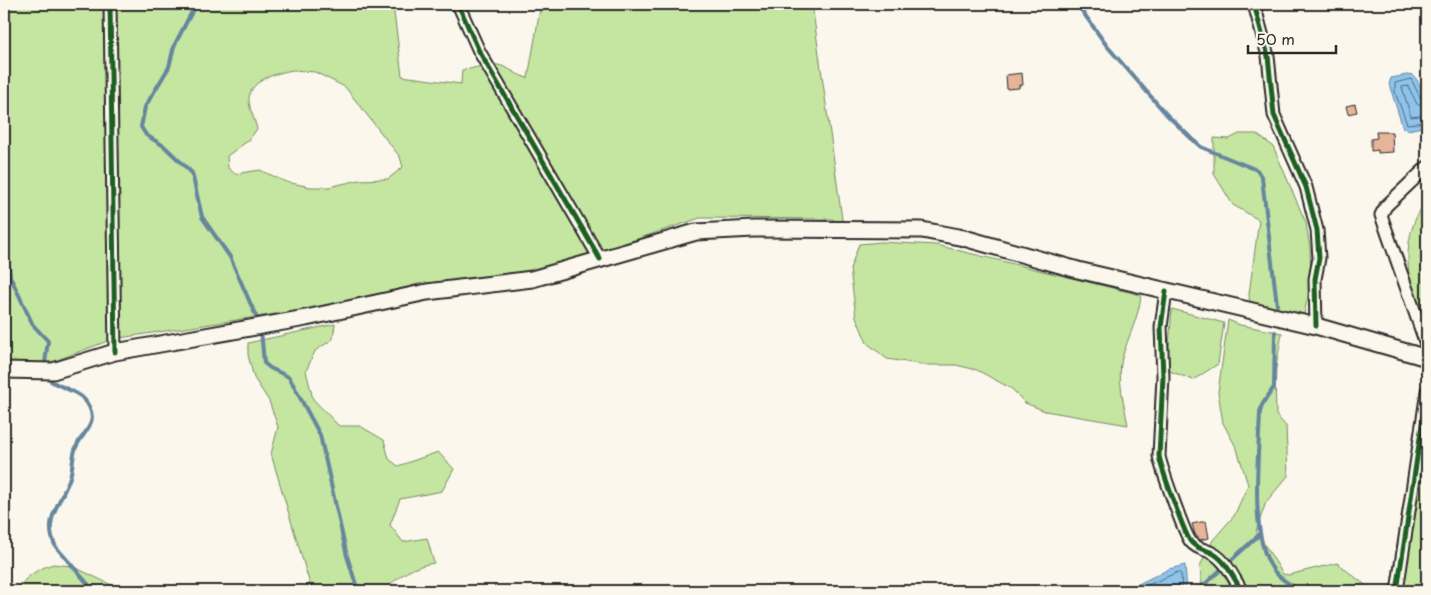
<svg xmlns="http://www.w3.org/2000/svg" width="1431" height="595" viewBox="0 0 1431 595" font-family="'Playpen Sans',sans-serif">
	<rect width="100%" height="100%" fill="#fbf7ec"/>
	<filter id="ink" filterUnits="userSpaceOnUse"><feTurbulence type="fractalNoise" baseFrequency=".02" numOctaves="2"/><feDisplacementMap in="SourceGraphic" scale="10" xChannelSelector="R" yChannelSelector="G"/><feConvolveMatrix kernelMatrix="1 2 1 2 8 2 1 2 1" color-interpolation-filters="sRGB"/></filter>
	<g filter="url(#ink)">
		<g fill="#c4e6a0" stroke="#788866" fill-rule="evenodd">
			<path d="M4,4H393L402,76L461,84L462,70C474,69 487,63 498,65C509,67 517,76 528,78L541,4H812L843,226L832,219L700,218L586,256L529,272L418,284L353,302L113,339L49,363L29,366L4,362ZM293,70L315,72L345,87L400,157L403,167L388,179L359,180L329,187H311L286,182L260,170L235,174L228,168L227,156L249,140L257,129C255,120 250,110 249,102C247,80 277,73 293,70Z"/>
			<polygon points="1239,134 1256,134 1273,146 1306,223 1310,248 1311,282 1303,319 1250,309 1249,294 1259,220 1233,205 1214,174 1214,138 1229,139"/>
			<path d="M1427,200V346C1412,299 1393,243 1427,200Z"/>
			<path d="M882,242L936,245L1141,295C1139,317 1128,337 1122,358C1117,379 1124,404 1128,425L1045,411L1025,403L1012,389L977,370L956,365H925L887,359L867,343L856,317L850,269L859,244Z"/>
			<polygon points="1172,309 1224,323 1218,364 1193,380 1167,370"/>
			<polygon points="1228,320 1240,325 1282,333 1275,373 1276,415 1286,426 1288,476 1266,502 1256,531 1283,574 1288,575 1337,563 1373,591 1202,591 1200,566 1213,540 1234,516 1248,485 1237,449 1223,423 1218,392"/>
			<path d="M335,324L333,339L315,351L306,371L313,399L339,426H360L384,440L389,459L398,466L438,452L454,469L442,491L400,499L390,525L403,542L427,538L434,563C413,566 398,576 384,591H312L271,454L278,427L269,401L254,378L248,355V343Z"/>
			<polygon points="1427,394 1427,591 1394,591"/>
			<path d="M53,564L72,566L124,591H16C26,576 36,570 53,564Z"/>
		</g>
		<g fill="#8ec3eb" stroke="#66869e">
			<path d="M1412,74C1426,88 1427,107 1427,126L1408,130L1403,128L1389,84L1391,78Z"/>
			<polygon points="1185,565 1187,591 1124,591 1169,569"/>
		</g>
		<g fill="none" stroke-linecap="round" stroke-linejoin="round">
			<g stroke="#536878" stroke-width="1">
				<polyline points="1427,102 1421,99 1411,79 1395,83 1395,92 1407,124 1427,122"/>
				<polyline points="1427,108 1417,104 1408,86 1402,87 1411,117 1427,115"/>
				<polyline points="1134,591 1178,572 1181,574 1182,591"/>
			</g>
			<g stroke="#66869e" stroke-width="4">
				<polyline points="196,4 174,46 169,67 145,107 141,127 146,135 164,146 192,173 202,217 230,257 259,323"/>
				<polyline points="1077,4 1107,46 1167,115 1193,140 1201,147 1257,170 1262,178 1277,305"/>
				<polyline points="4,226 10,276 33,325 48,341 45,363"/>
				<polyline points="261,330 264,363 270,368 289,377 320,435 347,556 358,591"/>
				<path d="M1275,332L1274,387L1262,405L1260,412C1259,453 1249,533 1272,568C1278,578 1291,585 1301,591"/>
				<path d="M51,381C60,387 77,391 84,399C104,424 80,432 75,450C72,460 73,470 69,480C60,504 42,521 56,547L94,591"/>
				<polyline points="1193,591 1204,585 1260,534"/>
			</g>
		</g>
		<g fill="#e6b498" stroke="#2b2b2b">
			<polygon points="1022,73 1023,85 1019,85 1019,88 1007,89 1006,75"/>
			<polygon points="1355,104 1357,112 1348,114 1346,106"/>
			<polygon points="1376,132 1392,132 1393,152 1378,153 1378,150 1371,151 1371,139 1377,138"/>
			<polygon points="1206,521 1209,538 1200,540 1195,534 1192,524"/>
		</g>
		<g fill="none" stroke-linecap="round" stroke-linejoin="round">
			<g stroke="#2b2b2b" stroke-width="15">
				<g id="minor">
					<polyline points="110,4 115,352"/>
					<polyline points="458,4 479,51 600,259"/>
					<polyline points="1254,4 1268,56 1274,115 1306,187 1317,230 1319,258 1315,279 1316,326"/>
					<polyline points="1427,167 1386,206 1381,215 1427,347"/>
					<path d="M1166,291L1161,327L1163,377L1159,456C1161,467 1185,536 1191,542C1198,550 1206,549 1214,554C1227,562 1234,579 1242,591"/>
					<polyline points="1397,591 1427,391"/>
				</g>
			</g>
			<g stroke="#2b2b2b" stroke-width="19">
				<polyline id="major" points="4,370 53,371 115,352 306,318 427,292 532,279 696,232 754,229 922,230 964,238 1078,270 1316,326 1427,358"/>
			</g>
			<use href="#minor" stroke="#fbf7ec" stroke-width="11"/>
			<use href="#major" stroke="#fbf7ec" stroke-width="15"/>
			<g stroke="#fbf7ec" stroke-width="8">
				<g id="cycleway">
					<polyline points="110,4 115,352"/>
					<polyline points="458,4 479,51 600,259"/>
					<polyline points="1254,4 1268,56 1274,115 1306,187 1317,230 1319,258 1315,279 1316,326"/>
					<path d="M1166,291L1161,327L1163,377L1159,456C1161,467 1185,536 1191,542C1198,550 1206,549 1214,554C1227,562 1234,579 1242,591"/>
					<polyline points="1397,591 1427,391"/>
				</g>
			</g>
			<use href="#cycleway" stroke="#1b5e20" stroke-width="5"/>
		</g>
	</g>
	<rect width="1431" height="595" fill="none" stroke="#fbf7ec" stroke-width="20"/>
	<rect x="10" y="10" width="1411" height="575" fill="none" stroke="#2b2b2b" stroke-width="2" filter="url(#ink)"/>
	<path d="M1248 45v8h88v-8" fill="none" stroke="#2b2b2b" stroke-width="2.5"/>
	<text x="1256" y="45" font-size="15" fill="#2b2b2b" stroke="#fbf7ec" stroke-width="4" paint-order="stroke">50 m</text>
</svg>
